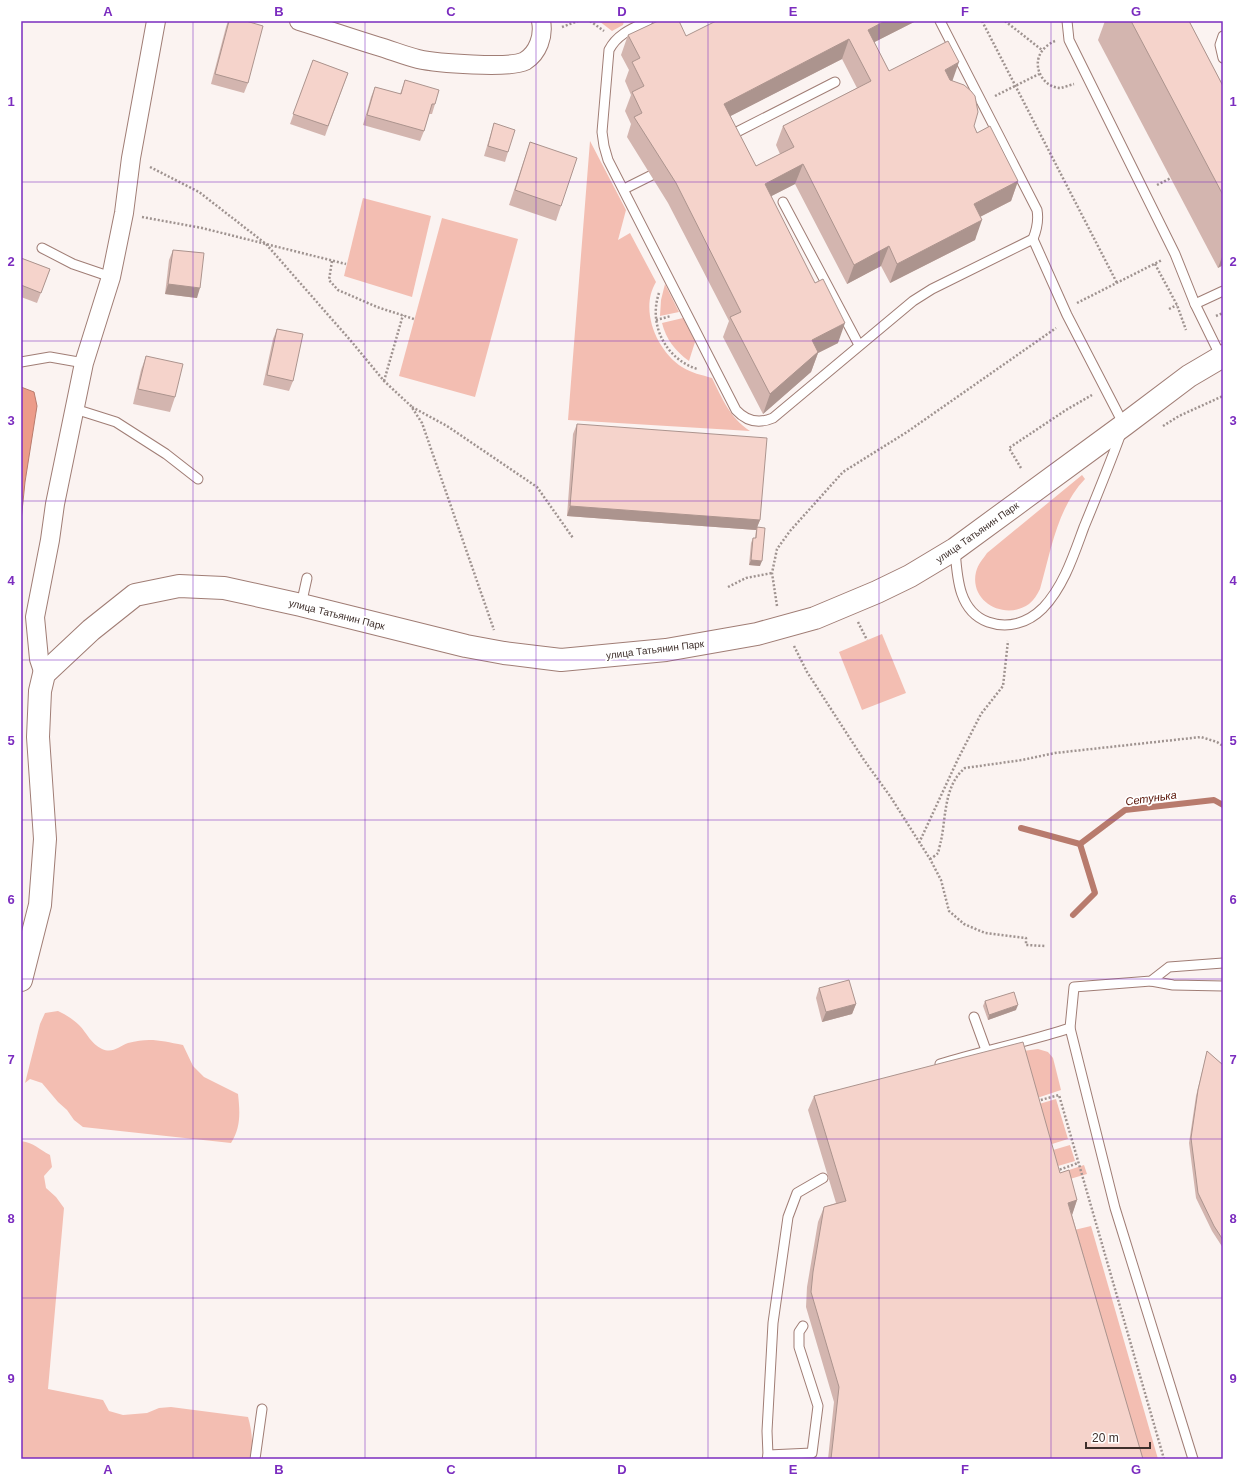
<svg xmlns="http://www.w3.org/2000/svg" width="1244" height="1480" viewBox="0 0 1244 1480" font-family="Helvetica,sans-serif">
	<rect width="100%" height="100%" fill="#fbf3f1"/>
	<g fill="#f3beb2">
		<polygon points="599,21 624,21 623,25 612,31"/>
		<path d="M590,141L626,210L618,240L630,233L656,282C639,310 657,351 682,367C691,373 702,375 712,378C722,398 730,418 750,431L568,420Z"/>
		<polygon points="363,198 431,216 412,297 344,276"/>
		<polygon points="442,218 518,239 475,397 399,376"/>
		<polygon points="665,284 679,312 660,316 661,300"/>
		<path d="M683,318L695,342L689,361C675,351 666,339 662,323Z"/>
		<path d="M1082,475L1085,479C1057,508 1051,551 1040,589C1037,595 1034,600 1029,604C1005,621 969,602 976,572C978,564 983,559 987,553Z"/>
		<polygon points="882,634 906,693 862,710 839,652"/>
		<path d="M58,1011C66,1015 73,1019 79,1025C87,1033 91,1044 102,1049C113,1054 119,1046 128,1043C150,1037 162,1041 183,1045L193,1066L204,1077L238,1094C240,1112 241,1128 231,1143L83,1127L74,1120L67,1110L58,1102L42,1083L30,1079L25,1083L40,1024L45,1013Z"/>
		<polygon points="1038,1049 1048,1052 1053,1058 1061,1090 1037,1098 1023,1051"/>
		<polygon points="1056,1099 1068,1139 1052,1144 1039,1104"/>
		<path d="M21,1141C35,1143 38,1149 50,1155L52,1167L44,1176L46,1188L56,1197L64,1208L48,1389L103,1400L109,1411L123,1415L147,1413L159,1408L171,1407L248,1417C252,1431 254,1445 249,1459H21Z"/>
		<polygon points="1070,1145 1075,1161 1058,1166 1053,1150"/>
		<polygon points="1084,1165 1087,1174 1063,1181 1060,1173"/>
		<polygon points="1091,1226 1158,1459 1137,1459 1070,1231"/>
	</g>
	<polygon fill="#ec9b89" stroke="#b87b6d" points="21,387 34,392 37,406 25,482 21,521"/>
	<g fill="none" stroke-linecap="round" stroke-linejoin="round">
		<g stroke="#b87b6d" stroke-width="6">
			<polyline points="1021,828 1080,844 1125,810 1214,800 1223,805"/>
			<polyline points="1073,915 1095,893 1080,844"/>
		</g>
		<g stroke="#a07d75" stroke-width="11">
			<g id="lane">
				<path d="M648,21C633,28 617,34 609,50L602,132L604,146L608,160L736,410C747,422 759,424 773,418L913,301L932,289L1033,239L1067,315L1124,425C1112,459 1098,493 1084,527C1074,554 1064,586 1043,608C1028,623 1008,629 988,622C958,611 957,576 955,549"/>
				<path d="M940,21L1037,210C1039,221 1037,229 1033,239"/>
				<polyline points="1067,21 1069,40 1175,254 1195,304 1221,357"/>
				<polyline points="1223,36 1220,45 1223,58"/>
				<polyline points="727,137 835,82"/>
				<polyline points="624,189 652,175"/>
				<polyline points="783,202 859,345"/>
				<polyline points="42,248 73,264 111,277"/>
				<polyline points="1195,304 1223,291"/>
				<polyline points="21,362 50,357 84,363"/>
				<polyline points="75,409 116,422 166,454 198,479"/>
				<polyline points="301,605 307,578"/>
				<polyline points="1151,981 1173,985 1223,986"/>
				<polyline points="974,1017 986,1050"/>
				<path d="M940,1064C983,1051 1027,1042 1070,1028"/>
				<polyline points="768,1455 767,1431 773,1323 788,1217 797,1193 823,1178"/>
				<polyline points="255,1459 262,1409"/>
				<polyline points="767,1459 768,1455 812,1453 818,1406 799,1347 799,1332 803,1326"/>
				<polyline points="1193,1459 1115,1208 1070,1028 1074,987 1151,981 1169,967 1223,963"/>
			</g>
		</g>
		<g stroke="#a07d75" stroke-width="20">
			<g id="street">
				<path d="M299,21C325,29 351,38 377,46C391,50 405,56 418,59C436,63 510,69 525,61C538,53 544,36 541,21"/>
				<polyline points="44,674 39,659 35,617 50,540 55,504 84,363 111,277 124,213 131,158 156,21"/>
			</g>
		</g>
		<g stroke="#a07d75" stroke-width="24">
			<polyline id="secondary" points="21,980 40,905 45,839 38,737 40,691 44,674 91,630 135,595 179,586 224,588 301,605 466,646 504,653 561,660 666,650 757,634 815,618 877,592 910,576 955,549 1124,425 1189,376 1223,356"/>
		</g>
		<g stroke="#9f9390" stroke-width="2.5" stroke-dasharray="2 2" stroke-linecap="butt">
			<polyline points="590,21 604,31"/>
			<polyline points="982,21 1117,283"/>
			<polyline points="1005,21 1042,50"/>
			<polyline points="562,27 578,21"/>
			<path d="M1055,41C1050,43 1045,47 1042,51C1031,66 1043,88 1061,88C1065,87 1070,85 1074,84"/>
			<polyline points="995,96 1039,74"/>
			<polyline points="150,167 199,192 266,244 351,341 384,381 411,406 422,423 494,630"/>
			<polyline points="1157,185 1171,178"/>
			<polyline points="142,217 202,228 346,264"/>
			<polyline points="332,261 329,280 338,290 377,307 414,319"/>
			<polyline points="1155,264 1177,305 1186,330"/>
			<path d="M659,293C648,325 666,359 697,369"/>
			<polyline points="1077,303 1162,260"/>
			<polyline points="1169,309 1177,305"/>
			<polyline points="1216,316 1223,313"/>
			<polyline points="656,320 671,316"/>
			<polyline points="384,381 403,315"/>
			<polyline points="412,407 447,426 537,487 573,538"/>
			<polyline points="1163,426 1179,416 1223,396"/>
			<polyline points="1021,468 1009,448 1066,410 1092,395"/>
			<polyline points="728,587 746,578 772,573"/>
			<polyline points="777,606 772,573 777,549 790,531 843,472 907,432 1056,328"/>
			<polyline points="858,622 867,640"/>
			<polyline points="794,646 807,672 864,760 890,796 930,859 941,880 949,911 964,924 985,933 1026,938 1026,945 1045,946"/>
			<polyline points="919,843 958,759 981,714 1003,686 1008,641"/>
			<path d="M930,859C932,858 936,855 938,853C939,850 940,844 941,841C946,817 944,785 965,768L1022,760L1055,753L1201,737L1217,742L1223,746"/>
			<polyline points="1037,1101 1059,1095 1164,1459"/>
			<polyline points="1056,1171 1078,1163"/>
		</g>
		<use href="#lane" stroke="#fff" stroke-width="9"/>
		<use href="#street" stroke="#fff" stroke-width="18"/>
		<use href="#secondary" stroke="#fff" stroke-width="22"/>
	</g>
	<g fill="#d3b5af" fill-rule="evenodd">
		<polygon points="228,21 246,21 248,83 244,93 211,84 226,27"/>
		<path d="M916,21L874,42L889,71L952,81L977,133L1018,181L1011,201L980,217L975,240L890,283L881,266L847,284L795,184L771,196L838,343L818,353L811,372L763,414L723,337L729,321L668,203L627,137L631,124L625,111L631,95L625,81L629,70L621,55L628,35L686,36ZM842,59L857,88L783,126L776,145L780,154L756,166L730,116Z"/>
		<polygon points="1105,21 1189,21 1223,86 1223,265 1218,268 1098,40"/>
		<polygon points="313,60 348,73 325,136 290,124"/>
		<polygon points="405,80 435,104 432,114 429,114 424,131 420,141 363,125 371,97 375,87 400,94"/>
		<polygon points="494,123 508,152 505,162 484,156"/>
		<polygon points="530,142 561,206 556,221 509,205"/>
		<polygon points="173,250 197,298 165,294 169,260"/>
		<polygon points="21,258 50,269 37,303 21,297"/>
		<polygon points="277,329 293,381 289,391 263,385 273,339"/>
		<polygon points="146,356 175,397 170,412 133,404 141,370"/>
		<polygon points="577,424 760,520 757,527 760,566 749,565 751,543 753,538 755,538 756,530 567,516 573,434"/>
		<polygon points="819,988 856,1004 852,1014 822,1022 816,998"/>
		<polygon points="985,1001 1016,1010 988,1020 983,1006"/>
		<polygon points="1207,1051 1223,1065 1223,1248 1212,1231 1196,1198 1189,1143 1196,1096 1206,1056"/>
		<polygon points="814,1096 1060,1173 1077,1200 1072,1215 1143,1459 828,1459 834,1402 806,1307 807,1287 818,1222 824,1207 836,1203 808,1110"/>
	</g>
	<g fill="#ac948e">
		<polygon points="885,21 916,21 861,49 868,30"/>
		<polygon points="849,39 842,59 717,123 724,104"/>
		<polygon points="959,62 952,82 938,89 945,70"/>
		<polygon points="803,164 795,184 758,203 765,184"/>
		<polygon points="1018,181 1011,201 966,224 974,204"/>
		<polygon points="982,220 975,240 890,283 897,264"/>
		<polygon points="889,246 881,266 847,284 854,265"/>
		<polygon points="1223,254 1223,265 1218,268"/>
		<polygon points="168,284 200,288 197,298 165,294"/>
		<polygon points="845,323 838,343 818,353 811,372 763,414 770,394 812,340"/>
		<polygon points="570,506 760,520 756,530 567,516"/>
		<polygon points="751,560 762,561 760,566 749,565"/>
		<polygon points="856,1004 852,1014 822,1022 826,1012"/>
		<polygon points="1018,1005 1016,1010 988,1020 989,1015"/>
		<polygon points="1077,1200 1072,1215 1068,1203"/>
	</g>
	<g fill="#f5d3cb" stroke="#ac948e" fill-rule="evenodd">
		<polygon points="229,21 246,21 263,26 248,83 215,74"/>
		<path d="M658,21H679L686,36L716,21H885L868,30L889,71L948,41L959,62L945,70L950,80L964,85L971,91L975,96L978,112L974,126L977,133L990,126L1018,181L974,204L982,220L897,264L889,246L854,265L803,164L765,184L815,283L823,279L845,323L812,340L818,352L770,394L730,317L741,312L676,183L634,117L642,113L632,92L644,86L632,62L640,58L628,35ZM849,39L871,81L783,126L794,147L756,166L724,104Z"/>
		<polygon points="1131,21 1189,21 1223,86 1223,195"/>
		<polygon points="313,60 348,73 328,126 293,114"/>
		<polygon points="405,80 439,90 435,104 432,104 424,131 367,115 375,87 401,94"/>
		<polygon points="494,123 515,130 508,152 488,146"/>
		<polygon points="530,142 577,158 561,206 515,190"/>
		<polygon points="173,250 204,253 200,288 168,284"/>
		<polygon points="21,258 50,269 41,293 21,285"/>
		<polygon points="277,329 303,334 293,381 267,375"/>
		<polygon points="146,356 183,364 175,397 138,389"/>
		<polygon points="577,424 767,438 760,520 570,506"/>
		<polygon points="757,527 765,528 762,561 751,560 753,538 756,538"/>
		<polygon points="849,980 856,1004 826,1012 819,988"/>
		<polygon points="1014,992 1018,1005 989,1015 985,1001"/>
		<polygon points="1023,1042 1060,1173 1069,1170 1077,1200 1068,1203 1143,1459 831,1459 839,1387 811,1292 813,1272 824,1207 846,1201 814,1096"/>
		<polygon points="1207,1051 1223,1065 1223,1240 1214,1226 1198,1193 1191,1138 1198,1090"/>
	</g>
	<path fill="none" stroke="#7b2cbf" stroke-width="1" stroke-opacity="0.55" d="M193,21V1459M365,21V1459M536,21V1459M708,21V1459M879,21V1459M1051,21V1459M21,182H1223M21,341H1223M21,501H1223M21,660H1223M21,820H1223M21,979H1223M21,1139H1223M21,1298H1223"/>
	<g text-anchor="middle" stroke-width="3.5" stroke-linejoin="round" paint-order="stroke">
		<g font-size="10" fill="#3e2f2b" stroke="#fff">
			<text transform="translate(977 532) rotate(-35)" y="4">улица Татьянин Парк</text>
			<text transform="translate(337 614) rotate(14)" y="4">улица Татьянин Парк</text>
			<text transform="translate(655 649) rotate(-7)" y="4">улица Татьянин Парк</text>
		</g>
		<g font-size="11" font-style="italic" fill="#571003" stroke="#fff">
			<text transform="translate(1151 798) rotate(-8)" y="4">Сетунька</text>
		</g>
	</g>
	<rect width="1244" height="1480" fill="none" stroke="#ffffff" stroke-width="44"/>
	<path d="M1086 1442v6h64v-6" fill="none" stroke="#3e2f2b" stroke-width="2"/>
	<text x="1092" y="1442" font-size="12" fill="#3e2f2b" stroke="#ffffff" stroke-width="3" paint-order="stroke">20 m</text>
	<rect x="22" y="22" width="1200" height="1436" fill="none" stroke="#7b2cbf" stroke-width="1.5"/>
	<g font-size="13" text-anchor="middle" font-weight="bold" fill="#7b2cbf">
		<text x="108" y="16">A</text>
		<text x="279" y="16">B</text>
		<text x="451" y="16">C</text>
		<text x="622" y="16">D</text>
		<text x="793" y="16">E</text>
		<text x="965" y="16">F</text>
		<text x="1136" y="16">G</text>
		<text x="11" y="106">1</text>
		<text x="1233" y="106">1</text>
		<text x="11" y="266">2</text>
		<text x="1233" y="266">2</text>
		<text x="11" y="425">3</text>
		<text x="1233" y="425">3</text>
		<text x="11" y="585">4</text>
		<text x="1233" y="585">4</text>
		<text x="11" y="745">5</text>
		<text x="1233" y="745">5</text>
		<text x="11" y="904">6</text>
		<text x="1233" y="904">6</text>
		<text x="11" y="1064">7</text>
		<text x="1233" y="1064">7</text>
		<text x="11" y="1223">8</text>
		<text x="1233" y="1223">8</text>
		<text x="11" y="1383">9</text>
		<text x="1233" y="1383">9</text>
		<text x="108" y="1474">A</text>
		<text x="279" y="1474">B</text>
		<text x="451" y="1474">C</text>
		<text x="622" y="1474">D</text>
		<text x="793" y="1474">E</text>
		<text x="965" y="1474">F</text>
		<text x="1136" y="1474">G</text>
	</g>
</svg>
